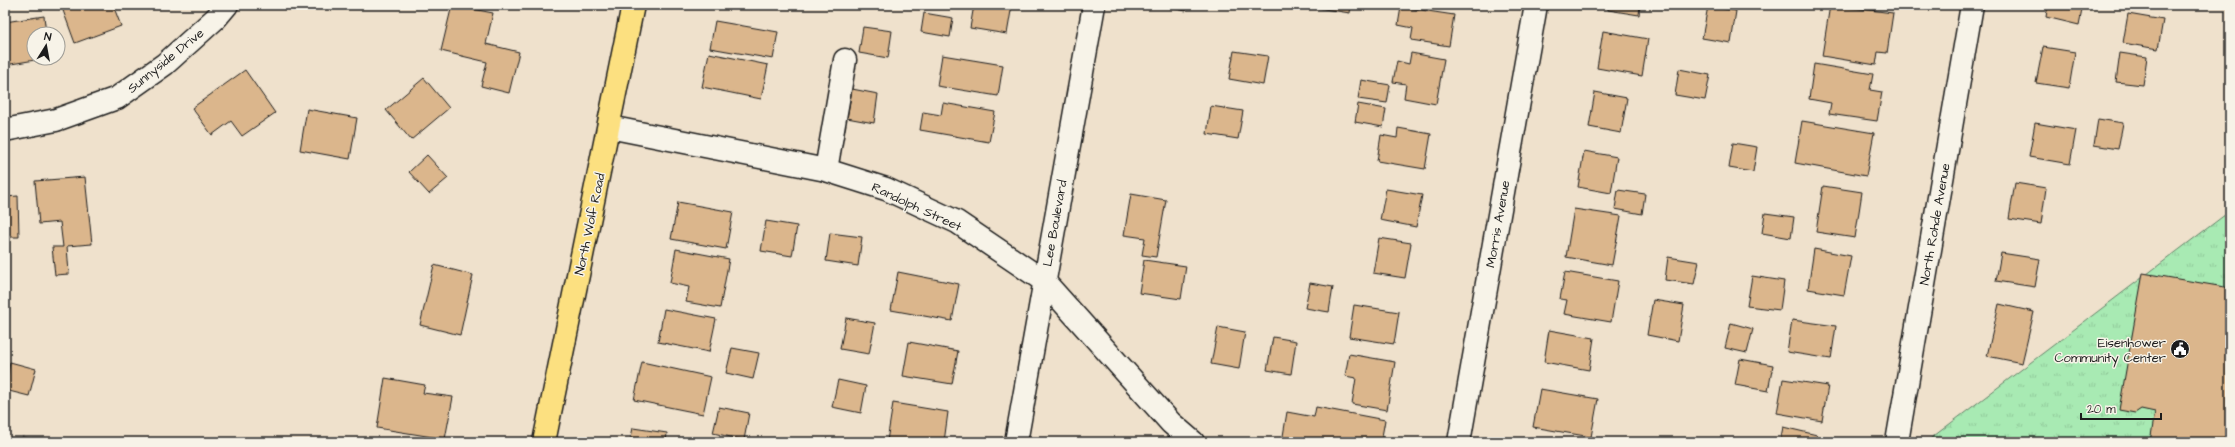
<svg xmlns="http://www.w3.org/2000/svg" width="2235" height="447" viewBox="0 0 2235 447" font-family="'Architects Daughter',sans-serif">
	<defs>
		<pattern id="park-tufts" width="24" height="20" patternUnits="userSpaceOnUse"><rect width="24" height="20" fill="#a8eab3"/><path d="M3 7l-1-3M5 7V3M7 7l1-3M15 17l-1-3M17 17v-4M19 17l1-3" fill="none" stroke="#90c899"/></pattern>
	</defs>
	<rect width="100%" height="100%" fill="#efe1cc"/>
	<filter id="ink" filterUnits="userSpaceOnUse"><feTurbulence type="fractalNoise" baseFrequency=".025" numOctaves="2"/><feDisplacementMap in="SourceGraphic" scale="8" xChannelSelector="R" yChannelSelector="G"/><feConvolveMatrix kernelMatrix="1 2 1 2 8 2 1 2 1" color-interpolation-filters="sRGB"/></filter>
	<g filter="url(#ink)">
		<polygon fill="url(#park-tufts)" stroke="#628368" points="2230,211 2230,442 1926,442"/>
		<g fill="#dbb68c" stroke="#1c1c1c">
			<polygon points="61,5 113,5 121,26 75,43"/>
			<polygon points="452,5 493,13 486,44 519,52 509,93 481,86 487,62 441,51"/>
			<polygon points="974,5 1012,5 1007,34 970,28"/>
			<polygon points="1156,5 1187,5 1186,11"/>
			<polygon points="1317,5 1351,5 1350,13 1317,8"/>
			<polygon points="1608,5 1640,5 1639,15 1608,10"/>
			<polygon points="1830,5 1893,13 1887,53 1878,52 1876,65 1822,56"/>
			<polygon points="2048,5 2083,5 2079,25 2046,17"/>
			<polygon points="1708,6 1736,11 1731,43 1702,38"/>
			<polygon points="1401,7 1454,15 1449,46 1411,40 1413,28 1398,25"/>
			<polygon points="924,13 953,18 950,37 921,32"/>
			<polygon points="2128,14 2163,20 2158,49 2123,43"/>
			<polygon points="44,16 46,34 34,34 34,58 47,58 5,65 5,22"/>
			<polygon points="715,21 778,32 773,59 710,48"/>
			<polygon points="863,27 892,31 888,58 859,53"/>
			<polygon points="1603,31 1648,39 1642,76 1597,68"/>
			<polygon points="2043,47 2075,52 2069,88 2036,83"/>
			<polygon points="1234,51 1268,56 1263,85 1229,79"/>
			<polygon points="709,53 768,65 761,99 702,87"/>
			<polygon points="1411,53 1444,59 1436,104 1404,98 1406,84 1393,82 1397,61 1409,64"/>
			<polygon points="2120,53 2147,57 2143,85 2116,82"/>
			<polygon points="942,55 1003,65 998,96 937,86"/>
			<polygon points="1814,64 1873,74 1870,90 1882,92 1877,121 1829,114 1831,103 1809,99"/>
			<polygon points="1679,69 1710,75 1705,100 1675,95"/>
			<polygon points="245,70 275,113 242,136 231,121 212,135 192,108"/>
			<polygon points="424,78 449,108 411,140 386,110"/>
			<polygon points="1361,80 1390,85 1387,103 1358,99"/>
			<polygon points="852,89 878,94 874,123 847,118"/>
			<polygon points="1595,92 1627,98 1621,133 1589,127"/>
			<polygon points="943,103 995,112 989,142 920,130 923,112 941,115"/>
			<polygon points="1358,104 1386,109 1383,127 1355,122"/>
			<polygon points="1211,106 1243,111 1238,139 1207,134"/>
			<polygon points="307,109 357,118 350,159 300,150"/>
			<polygon points="2098,119 2123,123 2118,149 2094,145"/>
			<polygon points="1802,121 1874,133 1866,176 1795,163"/>
			<polygon points="2035,123 2076,130 2070,164 2029,157"/>
			<polygon points="1398,128 1431,134 1425,169 1377,161 1381,135 1397,138"/>
			<polygon points="1733,143 1757,147 1753,172 1729,168"/>
			<polygon points="1584,151 1617,157 1611,193 1578,187"/>
			<polygon points="427,155 448,178 429,194 409,172"/>
			<polygon points="85,177 92,244 67,246 69,274 55,275 52,247 63,247 60,222 39,224 35,181"/>
			<polygon points="2015,183 2046,188 2041,224 2009,219"/>
			<polygon points="1823,186 1862,192 1855,238 1816,232"/>
			<polygon points="1386,189 1422,195 1416,227 1380,220"/>
			<polygon points="1618,190 1645,194 1642,214 1615,209"/>
			<polygon points="1131,194 1166,200 1156,257 1142,255 1145,238 1124,235"/>
			<polygon points="18,196 19,237 5,237 5,197"/>
			<polygon points="678,202 733,212 726,249 671,239"/>
			<polygon points="1574,209 1621,216 1612,265 1566,257"/>
			<polygon points="1765,213 1794,217 1791,238 1762,233"/>
			<polygon points="766,221 797,226 792,256 761,251"/>
			<polygon points="830,233 862,237 858,266 826,261"/>
			<polygon points="1379,238 1411,243 1405,278 1373,273"/>
			<polygon points="676,249 729,259 720,308 686,302 689,287 670,283"/>
			<polygon points="1814,249 1851,256 1844,295 1808,289"/>
			<polygon points="2001,253 2040,259 2035,287 1996,281"/>
			<polygon points="1668,257 1699,262 1694,284 1665,280"/>
			<polygon points="1144,260 1186,266 1181,299 1139,293"/>
			<polygon points="434,265 473,275 460,335 420,325"/>
			<polygon points="898,272 959,284 952,321 891,310"/>
			<polygon points="1565,272 1618,281 1611,322 1564,314 1567,300 1560,299"/>
			<polygon points="2143,273 2230,288 2230,442 2150,442 2155,412 2141,409 2135,413 2119,410"/>
			<polygon points="1752,276 1784,281 1780,310 1747,306"/>
			<polygon points="1310,283 1333,287 1329,312 1305,308"/>
			<polygon points="1653,300 1684,305 1678,341 1647,335"/>
			<polygon points="1999,304 2034,312 2022,363 1987,356"/>
			<polygon points="1354,305 1399,312 1394,344 1349,337"/>
			<polygon points="664,309 716,319 709,352 658,342"/>
			<polygon points="846,318 875,323 869,354 840,349"/>
			<polygon points="1792,320 1836,326 1831,359 1787,352"/>
			<polygon points="1731,323 1753,329 1747,353 1725,348"/>
			<polygon points="1218,327 1245,332 1239,369 1211,364"/>
			<polygon points="1549,330 1594,338 1589,370 1544,362"/>
			<polygon points="1273,337 1296,341 1291,374 1267,370"/>
			<polygon points="909,342 958,351 952,384 903,376"/>
			<polygon points="732,348 759,353 753,379 726,373"/>
			<polygon points="1349,354 1395,362 1387,410 1352,404 1356,378 1345,376"/>
			<polygon points="1740,359 1773,365 1768,391 1735,385"/>
			<polygon points="10,362 36,369 29,396 5,390"/>
			<polygon points="642,362 711,377 703,414 634,400"/>
			<polygon points="385,378 425,385 423,393 453,397 445,439 377,428"/>
			<polygon points="1783,379 1828,386 1822,421 1777,413"/>
			<polygon points="838,380 866,386 861,413 832,407"/>
			<polygon points="1540,389 1598,399 1591,437 1533,427"/>
			<polygon points="893,403 948,412 944,442 887,441"/>
			<polygon points="719,407 749,413 744,440 713,433"/>
			<polygon points="1316,407 1385,420 1381,442 1282,442 1287,412 1314,417"/>
			<polygon points="1783,427 1817,435 1816,442 1780,442"/>
			<polygon points="633,428 667,433 666,442 630,442"/>
			<polygon points="22,437 44,442 21,442"/>
			<polygon points="827,439 848,442 827,442"/>
		</g>
		<g fill="none" stroke-linecap="round" stroke-linejoin="round">
			<g stroke="#1c1c1c" stroke-width="25">
				<g id="minor">
					<polyline points="609,127 826,170 886,189 957,222 1044,281 1171,423 1193,442"/>
					<polyline points="5,130 56,120 117,98 165,64 216,18 227,5"/>
					<polyline points="826,170 845,60"/>
					<polyline points="1016,442 1094,5"/>
					<polyline points="1459,442 1536,5"/>
					<polyline points="1897,442 1972,5"/>
				</g>
			</g>
			<g stroke="#1c1c1c" stroke-width="25">
				<polyline id="major" points="544,442 633,5"/>
			</g>
			<use href="#minor" stroke="#f7f3e8" stroke-width="22"/>
			<use href="#major" stroke="#fce080" stroke-width="22"/>
		</g>
	</g>
	<defs>
		<g id="civic-disc" transform="scale(1)"><circle r="9.5" fill="#1c1c1c" stroke="#f7f3e8"/><path d="M-.6-6.5H3V-4.5H.6V-3L4-1V1h2V6H-6V1h2V-1L-.6-3ZM-1.2 2.5V6h2.4V2.5Z" fill="#fff"/></g>
	</defs>
	<g fill-rule="evenodd">
		<use href="#civic-disc" x="2180" y="349"/>
	</g>
	<g text-anchor="middle" stroke-width="3" stroke-linejoin="round" paint-order="stroke">
		<g font-size="13" fill="#1c1c1c" stroke="#f7f3e8">
			<text transform="translate(165 60) rotate(-39)" y="5">Sunnyside Drive</text>
			<text transform="translate(917 206) rotate(25)" y="5">Randolph Street</text>
			<text transform="translate(1054 223) rotate(-80)" y="5">Lee Boulevard</text>
			<text transform="translate(589 224) rotate(-78)" y="5">North Wolf Road</text>
			<text transform="translate(1497 224) rotate(-80)" y="5">Morris Avenue</text>
			<text transform="translate(1934 224) rotate(-80)" y="5">North Rohde Avenue</text>
		</g>
		<g font-size="13" fill="#1c1c1c" stroke="#f7f3e8" text-anchor="end">
			<text x="2166" y="347">Eisenhower<tspan x="2166" dy="15">Community Center</tspan></text>
		</g>
	</g>
	<rect width="2235" height="447" fill="none" stroke="#f7f3e8" stroke-width="20"/>
	<rect x="10" y="10" width="2215" height="427" fill="none" stroke="#1c1c1c" stroke-width="1.5" filter="url(#ink)"/>
	<g transform="translate(46 46) rotate(11)"><circle r="19" fill="#f7f3e8" stroke="#9f9d96"/>
	<path d="M0-3L7 15L0 10L-7 15Z" fill="#1c1c1c"/>
	<text y="-6" font-size="11" font-weight="bold" text-anchor="middle" fill="#1c1c1c">N</text>
	</g>
	<path d="M2081 413v6h80v-6" fill="none" stroke="#1c1c1c" stroke-width="2"/>
	<text x="2087" y="413" font-size="12" fill="#1c1c1c" stroke="#f7f3e8" stroke-width="3" paint-order="stroke">20 m</text>
</svg>
